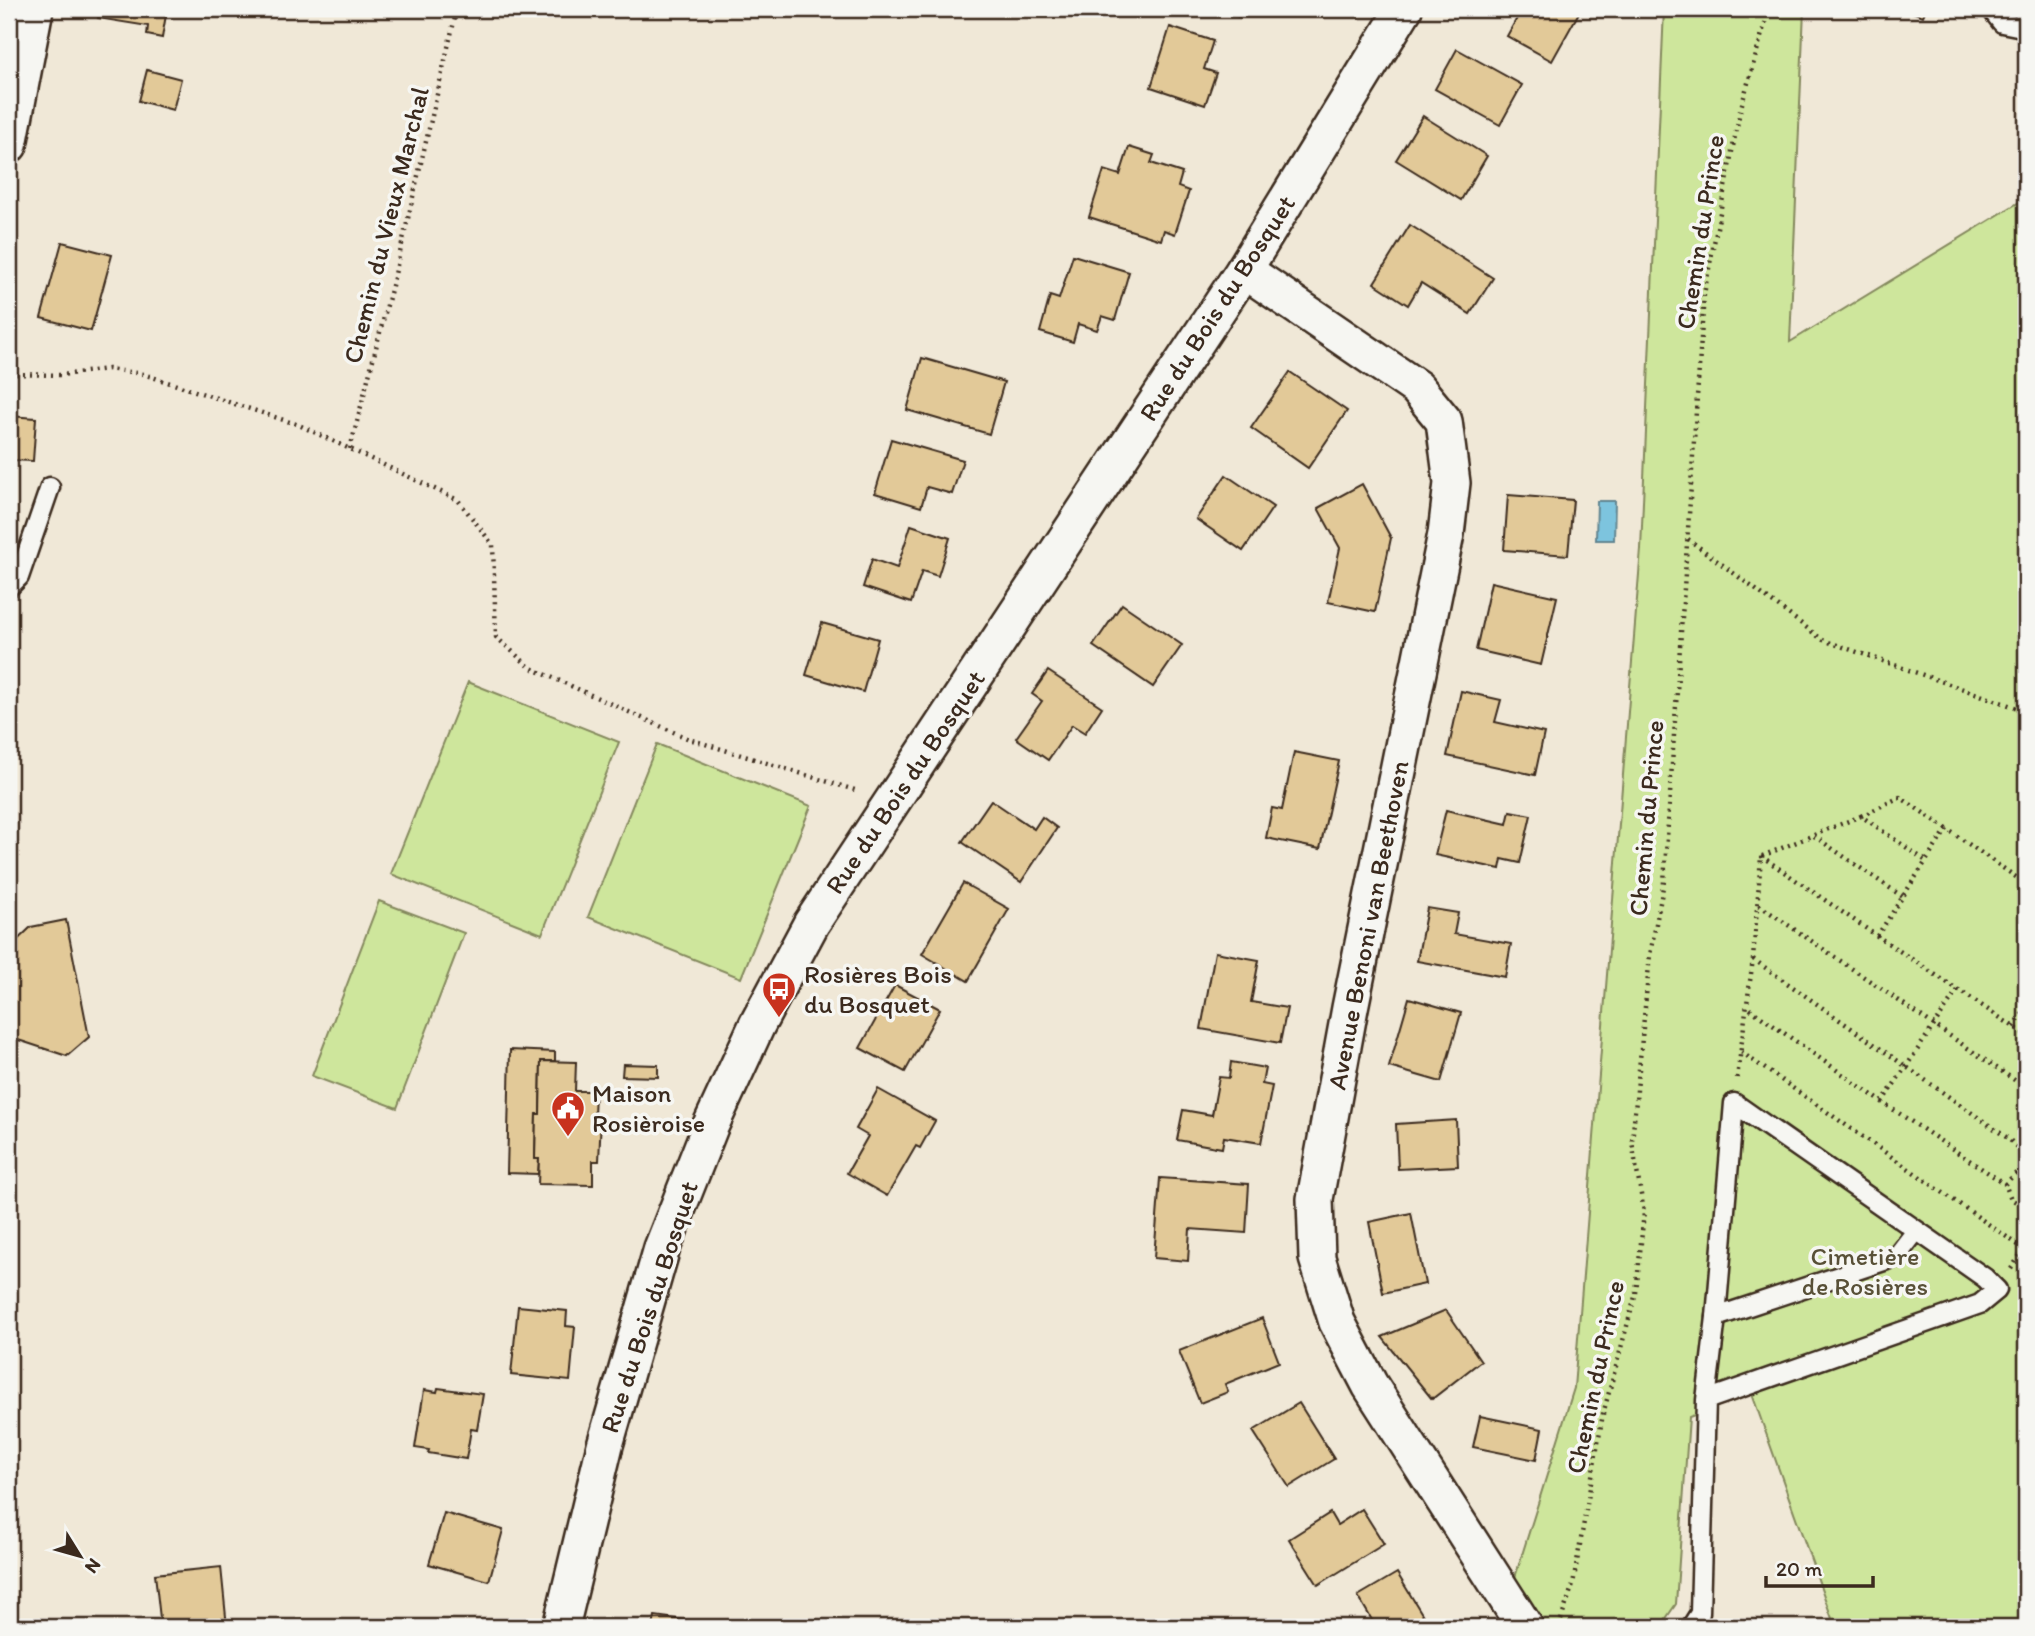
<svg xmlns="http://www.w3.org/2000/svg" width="2035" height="1636" viewBox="0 0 2035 1636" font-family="Itim,sans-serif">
	<rect width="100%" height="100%" fill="#f0e8d7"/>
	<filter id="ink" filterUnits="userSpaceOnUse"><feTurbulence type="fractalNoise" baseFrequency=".0143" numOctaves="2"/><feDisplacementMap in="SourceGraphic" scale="14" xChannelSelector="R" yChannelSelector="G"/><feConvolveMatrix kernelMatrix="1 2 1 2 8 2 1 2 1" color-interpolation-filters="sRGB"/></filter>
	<g filter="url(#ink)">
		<g fill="#cee69c" stroke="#84885d" stroke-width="2">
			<polygon points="1664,9 1804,9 1790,342 2026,198 2026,1627 1936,1627 1934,1623 1923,1627 1835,1627 1752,1394 1689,1417 1676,1604 1660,1627 1546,1627 1512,1587 1574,1388 1641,549"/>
			<polygon points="468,682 619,742 542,934 391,874"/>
			<polygon points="657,744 811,806 741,978 588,917"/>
			<polygon points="379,901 464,933 397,1108 312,1076"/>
		</g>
		<polygon fill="#7dc4de" stroke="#638691" stroke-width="2" points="1597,501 1615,501 1614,540 1596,540"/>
		<g fill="#e2c998" stroke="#3b2a1e" stroke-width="2">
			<polygon points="99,9 167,9 162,38 147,35 148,26 98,18"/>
			<polygon points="1214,9 1242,9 1239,17"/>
			<polygon points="1522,9 1581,9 1552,61 1507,36"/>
			<polygon points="1904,9 1926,9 1923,16"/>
			<polygon points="1170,27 1213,41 1204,69 1216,73 1205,105 1151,87"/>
			<polygon points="1457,49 1522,85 1500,125 1435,89"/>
			<polygon points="147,70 181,79 173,110 139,101"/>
			<polygon points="1423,116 1487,156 1461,200 1396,160"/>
			<polygon points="1129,147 1154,155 1151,163 1182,173 1178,187 1189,191 1175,234 1164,230 1161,240 1089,217 1104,170 1120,175"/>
			<polygon points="1410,225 1493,278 1470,314 1421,283 1408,305 1374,283"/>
			<polygon points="62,242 112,255 91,331 41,318"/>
			<polygon points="1073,255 1129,272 1115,320 1102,316 1097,330 1078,324 1073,342 1040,332 1050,296 1059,299"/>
			<polygon points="922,358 1004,382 989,434 907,410"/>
			<polygon points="1290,372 1347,411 1308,468 1251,428"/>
			<polygon points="9,416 36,418 33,461 9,460"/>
			<polygon points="891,439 963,460 952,494 927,487 921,507 875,493"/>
			<polygon points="1226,475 1273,507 1243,551 1196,519"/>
			<polygon points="1362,484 1391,538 1375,612 1328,602 1340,548 1318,508"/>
			<polygon points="1508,495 1573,500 1568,555 1504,550"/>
			<polygon points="911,525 950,538 938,576 922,571 911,603 863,587 872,559 897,568"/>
			<polygon points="1491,582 1557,597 1541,665 1476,650"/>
			<polygon points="1122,604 1182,645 1153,687 1093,646"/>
			<polygon points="822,623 878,639 863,692 806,675"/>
			<polygon points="1048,671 1102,707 1085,733 1072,725 1048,760 1016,738 1042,701 1032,694"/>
			<polygon points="1461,691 1501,700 1495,722 1544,733 1535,775 1447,756"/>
			<polygon points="1294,752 1339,761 1320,849 1266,838 1272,808 1282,810"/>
			<polygon points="991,800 1034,829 1042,817 1057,828 1021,882 962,842"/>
			<polygon points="1446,810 1507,824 1510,811 1531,815 1520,863 1502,859 1500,869 1435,855"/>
			<polygon points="963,883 1009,909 968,981 922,954"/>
			<polygon points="1427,908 1458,913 1454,934 1511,944 1505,977 1417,961"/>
			<polygon points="66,920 89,1037 67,1056 9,1037 9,948 31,927"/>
			<polygon points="1215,952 1259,960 1251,1002 1287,1008 1280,1043 1201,1029"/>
			<polygon points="895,985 940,1009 905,1072 860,1048"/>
			<polygon points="1409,998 1461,1013 1441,1082 1389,1067"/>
			<polygon points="510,1050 555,1052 555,1061 541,1061 540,1114 536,1114 535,1159 539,1159 538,1174 507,1173"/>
			<polygon points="541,1061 576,1062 575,1091 595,1091 594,1116 601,1117 599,1161 593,1161 593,1185 538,1184 539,1159 535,1159 536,1114 540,1114"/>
			<polygon points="1231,1062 1265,1068 1262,1084 1272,1086 1261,1143 1224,1137 1222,1148 1177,1140 1183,1110 1212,1115 1219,1077 1229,1078"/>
			<polygon points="623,1064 658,1065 658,1077 622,1076"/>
			<polygon points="878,1089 935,1121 920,1148 916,1146 887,1196 847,1173 868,1136 856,1129"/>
			<polygon points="1456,1120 1458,1166 1398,1169 1396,1124"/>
			<polygon points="1160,1178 1249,1184 1246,1233 1190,1229 1188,1261 1154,1258"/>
			<polygon points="1411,1213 1425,1284 1383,1293 1369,1222"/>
			<polygon points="518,1306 567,1311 566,1326 575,1327 570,1381 511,1375"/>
			<polygon points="1446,1310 1481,1361 1432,1399 1382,1337"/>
			<polygon points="1262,1318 1279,1362 1225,1384 1228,1392 1200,1403 1179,1351"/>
			<polygon points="438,1388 483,1394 477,1430 471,1429 466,1459 428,1453 429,1450 415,1448 424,1390 437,1392"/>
			<polygon points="1299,1403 1334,1459 1289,1487 1253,1431"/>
			<polygon points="1480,1416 1542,1429 1536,1460 1473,1447"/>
			<polygon points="1362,1509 1384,1544 1318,1585 1289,1539 1330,1513 1337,1525"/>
			<polygon points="444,1513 503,1530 489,1581 429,1564"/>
			<polygon points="221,1567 227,1627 161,1627 155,1574"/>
			<polygon points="1397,1573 1430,1627 1376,1627 1358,1596"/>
			<polygon points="655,1616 691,1621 690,1627 653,1627"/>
		</g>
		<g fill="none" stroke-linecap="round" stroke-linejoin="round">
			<g stroke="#3b2a1e" stroke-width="23">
				<g id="lane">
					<polyline points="1991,9 2002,23 2017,26 2026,23"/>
					<polyline points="9,587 19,577 50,487"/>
					<polyline points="1716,1317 1896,1257 1916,1231"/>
					<polyline points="1691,1627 1700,1613 1706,1400 1716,1317 1734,1103 1985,1278 1997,1290 1980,1304 1706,1400"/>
				</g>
			</g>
			<g stroke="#3b2a1e" stroke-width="40">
				<g id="street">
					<polyline points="9,145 35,9"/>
					<polyline points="1244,270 1417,388 1444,421 1452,483 1446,534 1350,1008 1315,1199 1317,1258 1337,1322 1370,1385 1525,1627"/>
					<polyline points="561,1627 605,1445 662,1248 710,1127 757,1025 811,924 1244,270 1404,9"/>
				</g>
			</g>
			<g stroke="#3b2a1e" stroke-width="4.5" stroke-dasharray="2 5" stroke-linecap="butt">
				<polyline points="9,374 62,375 108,369 143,374 299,425 458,500 493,545 496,637 531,668 689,739 858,791"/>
				<polyline points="350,449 395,274 457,9"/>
				<polyline points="1688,539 1823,640 2026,711"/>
				<polyline points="1861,816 1900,797 1947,829"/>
				<polyline points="1814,836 1903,897"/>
				<polyline points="1761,856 1877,936 2026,1035"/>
				<polyline points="1762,856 1861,816 1926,861"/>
				<polyline points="1759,905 2026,1088"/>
				<polyline points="1877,936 1947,829 2026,884"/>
				<polyline points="1753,959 2009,1139 2026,1157"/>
				<polyline points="1750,1009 1882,1102 2005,1184"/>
				<polyline points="2014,1027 2026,1008"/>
				<polyline points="1741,1052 2024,1249"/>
				<polyline points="1737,1078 1753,959 1761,857"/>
				<polyline points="1882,1102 1958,990"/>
				<polyline points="2026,1163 2005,1184 2011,1199 2026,1208"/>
				<polyline points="2011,1269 2024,1249 2026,1233"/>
				<polyline points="1561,1620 1573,1584 1603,1414 1636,1293 1644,1212 1632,1142 1650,955 1664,882 1704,294 1740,111 1769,9"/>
			</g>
			<use href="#lane" stroke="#f6f6f2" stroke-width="18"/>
			<use href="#street" stroke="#f6f6f2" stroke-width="35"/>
		</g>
	</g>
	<defs>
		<g id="bus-pin" transform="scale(1.75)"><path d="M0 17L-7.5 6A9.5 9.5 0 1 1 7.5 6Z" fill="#c8321e" stroke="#f6f6f2"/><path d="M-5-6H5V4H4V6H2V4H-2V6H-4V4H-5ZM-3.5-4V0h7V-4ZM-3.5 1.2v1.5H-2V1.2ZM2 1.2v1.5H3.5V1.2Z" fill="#fff"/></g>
		<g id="civic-pin" transform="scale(1.75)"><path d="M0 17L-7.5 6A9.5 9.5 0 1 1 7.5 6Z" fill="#c8321e" stroke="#f6f6f2"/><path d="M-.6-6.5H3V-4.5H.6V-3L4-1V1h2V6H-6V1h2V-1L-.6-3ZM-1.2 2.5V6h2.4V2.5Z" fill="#fff"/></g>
	</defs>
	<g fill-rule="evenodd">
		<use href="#bus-pin" x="779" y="989"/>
		<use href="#civic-pin" x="568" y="1108"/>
	</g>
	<g text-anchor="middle" stroke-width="7" stroke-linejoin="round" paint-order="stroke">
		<g font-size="26" fill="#3b2a1e" stroke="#f6f6f2">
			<text transform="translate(386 225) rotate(-76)" y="9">Chemin du Vieux Marchal</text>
			<text transform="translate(1700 232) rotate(-81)" y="9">Chemin du Prince</text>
			<text transform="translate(1217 308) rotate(-57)" y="9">Rue du Bois du Bosquet</text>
			<text transform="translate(905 782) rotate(-56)" y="9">Rue du Bois du Bosquet</text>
			<text transform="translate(1646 818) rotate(-85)" y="9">Chemin du Prince</text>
			<text transform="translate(1368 925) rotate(-79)" y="9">Avenue Benoni van Beethoven</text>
			<text transform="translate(649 1307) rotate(-72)" y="9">Rue du Bois du Bosquet</text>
			<text transform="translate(1595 1377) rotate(-78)" y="9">Chemin du Prince</text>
		</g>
		<g font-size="26" fill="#3b2a1e" stroke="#f6f6f2" text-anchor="start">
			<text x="804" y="983">Rosières Bois<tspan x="804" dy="30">du Bosquet</tspan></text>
			<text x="592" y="1102">Maison<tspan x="592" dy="30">Rosièroise</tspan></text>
		</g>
		<g font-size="26" fill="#585037" stroke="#f6f6f2">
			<text x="1865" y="1265">Cimetière<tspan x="1865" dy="30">de Rosières</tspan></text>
		</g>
	</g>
	<rect width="2035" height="1636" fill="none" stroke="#f6f6f2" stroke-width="35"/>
	<rect x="18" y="18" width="2000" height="1601" fill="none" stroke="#3b2a1e" stroke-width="2.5" filter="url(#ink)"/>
	<g transform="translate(80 1556) rotate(127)" stroke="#f6f6f2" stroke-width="5" paint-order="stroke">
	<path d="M0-5L12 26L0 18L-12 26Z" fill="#3b2a1e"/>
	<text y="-10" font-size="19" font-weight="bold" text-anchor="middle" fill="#3b2a1e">N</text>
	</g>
	<path d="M1766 1576v10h107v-10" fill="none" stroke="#3b2a1e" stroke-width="3.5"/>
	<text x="1776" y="1576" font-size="21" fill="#3b2a1e" stroke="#f6f6f2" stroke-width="5" paint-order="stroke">20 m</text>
</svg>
